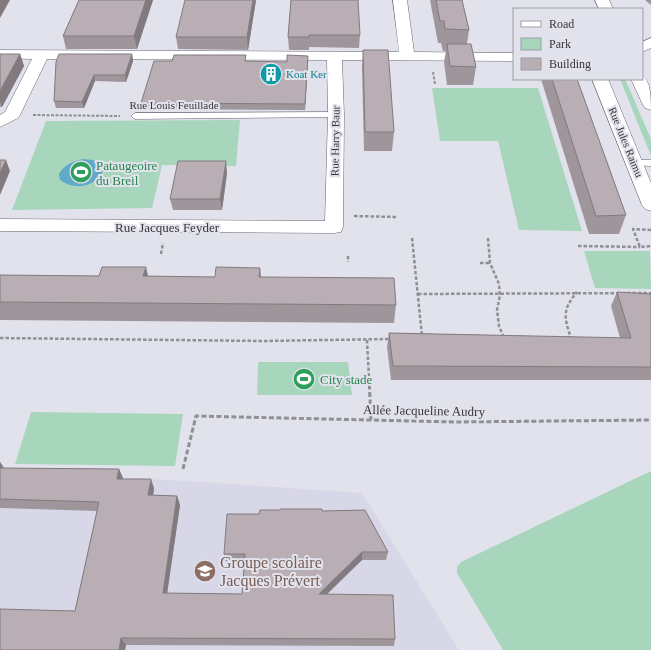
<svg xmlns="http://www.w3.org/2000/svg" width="651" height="650" viewBox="0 0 651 650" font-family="'Times New Roman',serif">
	<rect width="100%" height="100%" fill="#e2e2ec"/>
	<polygon fill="#d8d7e8" points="0,471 203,482 362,493 459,650 0,650"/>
	<g fill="#a8d6bc">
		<polygon points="620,79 625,79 651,139 651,156"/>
		<polygon points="432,88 538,88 582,231 519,230 498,141 440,141"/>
		<polygon points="240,120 236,166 162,165 152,208 12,210 46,121"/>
		<polygon points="584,251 650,251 651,289 595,288"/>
		<polygon points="258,362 348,362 352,395 257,395"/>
		<polygon points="31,412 183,414 175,466 15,464"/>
		<polygon points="651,471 651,650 503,650 457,573 457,567 461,562"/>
	</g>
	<path fill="#60a9c7" d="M83,159L93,160L101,164L103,171C95,187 75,191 60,180L59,174C65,164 72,162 83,159Z"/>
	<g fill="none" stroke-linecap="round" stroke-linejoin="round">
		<g stroke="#64646d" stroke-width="1">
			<g id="lane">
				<polygon points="336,112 339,113 340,115 339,117 135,119 131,116 135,113"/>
				<polygon points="634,160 651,160 651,166 631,165 629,163 631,161"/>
			</g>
		</g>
		<g stroke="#64646d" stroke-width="1">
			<g id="street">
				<polygon points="393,0 407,0 414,52 514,53 514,61 342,60 344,115 343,227 341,232 334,233 0,231 0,219 325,221 328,115 327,60 47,59 20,115 18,118 0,127 0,115 5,112 32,59 0,58 0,50 399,52"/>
				<polygon points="595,0 609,0 613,9 599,9"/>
				<polygon points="651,38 651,48 642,52 642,42"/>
				<path d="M642,75C651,81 651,99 651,110L645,108L643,105L631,79H642Z"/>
				<polygon points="592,79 608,79 651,183 651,211 645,209 642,205"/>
			</g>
		</g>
		<g stroke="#8f8f96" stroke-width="2" stroke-dasharray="3 1.5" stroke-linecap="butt">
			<polyline points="433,72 435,84"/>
			<polyline points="33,115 120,116"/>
		</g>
		<g stroke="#8f8f96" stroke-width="2.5" stroke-dasharray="3.5 2" stroke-linecap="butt">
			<polyline points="354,216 396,217"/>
			<polyline points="651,230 633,229 640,247 651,246"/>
			<polyline points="412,238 422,336"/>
			<polyline points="488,238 490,263 499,284 500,295 497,310 499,326 504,338"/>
			<polyline points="578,246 640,247"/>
			<polyline points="161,254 163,243"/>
			<polyline points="348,256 348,262"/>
			<polyline points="480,263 490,263"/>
			<polyline points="418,294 651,293"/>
			<polyline points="0,338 262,341 390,339"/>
			<path d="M569,338H571C564,317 562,310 577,292"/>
			<polyline points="367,340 369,378"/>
		</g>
		<g stroke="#8f8f96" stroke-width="3" stroke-dasharray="5 2.5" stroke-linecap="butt">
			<polyline points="369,377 371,420"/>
			<polyline points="183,469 196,416 456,422 651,420"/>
		</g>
		<use href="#lane" fill="#fff" fill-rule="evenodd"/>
		<use href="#street" fill="#fff" fill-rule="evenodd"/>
	</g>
	<g fill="#9e969b">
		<polygon points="79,0 153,0 137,49 66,49 63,36"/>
		<polygon points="256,0 248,50 178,49 176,37"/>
		<polygon points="291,0 360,35 359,48 309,47 309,50 289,50 288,37"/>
		<polygon points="430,0 462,0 469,30 467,44 476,67 473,85 447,85 444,62 446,51 443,51 441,43 438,43"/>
		<polygon points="645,0 651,0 651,5"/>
		<polygon points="363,50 394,132 392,151 364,151 362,68"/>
		<polygon points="0,54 20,54 24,66 2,107 0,107"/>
		<polygon points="132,54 133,61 126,82 95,81 84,108 56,108 54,101 56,62"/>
		<polygon points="308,56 305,110 142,109 141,103 247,61 287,62"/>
		<polygon points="541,79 577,79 626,215 619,234 589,234"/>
		<polygon points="227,173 222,210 173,210 170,199"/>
		<polygon points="260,268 261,277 396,305 394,323 0,320 0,275 215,277"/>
		<polygon points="617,292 651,294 651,380 391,380 387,347 389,333 620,338 611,306"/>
		<polygon points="0,462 4,468 119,469 123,479 154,488 153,495 177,496 180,505 167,593 242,594 245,562 226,562 224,554 259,514 322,511 388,552 386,560 362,560 326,594 395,639 394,646 126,645 125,650 0,650 75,611 97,511 0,508"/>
	</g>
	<g fill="#817a7e">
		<polygon points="0,0 10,0 0,18"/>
		<polygon points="146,0 153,0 137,49 134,36"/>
		<polygon points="253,0 256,0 248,50 247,37"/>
		<polygon points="20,54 24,66 2,107 0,101 0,91"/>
		<polygon points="132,54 133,61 126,82 125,75"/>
		<polygon points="308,56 308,61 305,110 305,104"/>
		<polygon points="94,75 95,81 84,108 82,102"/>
		<polygon points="6,160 10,171 0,195 0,173"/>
		<polygon points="226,161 227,173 222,210 220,199"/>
		<polygon points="146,267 150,285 143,276"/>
		<polygon points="260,268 261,286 259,277"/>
		<polygon points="0,462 6,471 0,471"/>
		<polygon points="119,469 123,478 121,488 117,479"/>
		<polygon points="151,479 154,488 152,504 148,495"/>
		<polygon points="177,496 180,505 166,601 163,593"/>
		<polygon points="362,552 362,560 319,602 319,594"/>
		<polygon points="121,638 126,645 125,650 119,650"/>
	</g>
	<g fill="#b8aeb4" stroke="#817a7e">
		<polygon points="79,0 146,0 134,36 63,36"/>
		<polygon points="185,0 253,0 247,37 176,37"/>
		<polygon points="291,0 358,0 360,35 309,35 309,37 288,37"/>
		<polygon points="436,0 462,0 469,30 445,29 444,21 440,21"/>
		<polygon points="447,44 471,44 476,67 450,66"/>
		<polygon points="363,50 388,50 394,132 365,132"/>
		<polygon points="0,54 20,54 0,91"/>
		<polygon points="59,54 132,54 125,75 94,75 82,102 54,101 56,62"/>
		<polygon points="174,55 246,55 245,61 287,62 287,55 308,56 305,104 141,103 154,61 172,61"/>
		<polygon points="552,79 577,79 626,215 596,216"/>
		<polygon points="0,160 6,160 0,173"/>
		<polygon points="178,161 226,161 220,199 170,199"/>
		<polygon points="102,267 146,267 143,276 215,277 216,267 260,268 259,277 394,278 396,305 0,302 0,275 99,276"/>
		<polygon points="617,292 651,294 651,367 393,366 389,333 631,338"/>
		<polygon points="0,468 119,469 117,479 151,479 148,495 177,496 163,593 242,594 245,554 224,554 227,514 259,514 260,510 280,510 280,509 322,509 322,511 365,510 388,552 362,552 319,594 393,595 395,639 121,638 119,650 0,650 0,609 75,611 99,502 0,499"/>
	</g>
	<defs>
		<g id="building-disc" transform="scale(1.15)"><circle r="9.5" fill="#0f9aa8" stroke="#e2e2ec"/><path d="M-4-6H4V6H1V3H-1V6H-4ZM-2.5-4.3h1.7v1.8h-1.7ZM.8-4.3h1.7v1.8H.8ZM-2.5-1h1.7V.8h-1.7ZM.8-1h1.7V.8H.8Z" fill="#fff"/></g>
		<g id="stadium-disc" transform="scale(1.15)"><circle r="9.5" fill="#2e9e5b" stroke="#e2e2ec"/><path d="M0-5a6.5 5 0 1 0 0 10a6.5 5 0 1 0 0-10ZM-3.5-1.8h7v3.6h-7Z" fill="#fff"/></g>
		<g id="school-disc" transform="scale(1.15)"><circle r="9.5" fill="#8d6e63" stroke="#e2e2ec"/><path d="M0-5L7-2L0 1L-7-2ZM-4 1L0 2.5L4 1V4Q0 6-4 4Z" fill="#fff"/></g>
	</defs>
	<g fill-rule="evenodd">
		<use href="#building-disc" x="271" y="74"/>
		<use href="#stadium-disc" x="81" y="172"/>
		<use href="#stadium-disc" x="304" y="379"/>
		<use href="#school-disc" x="205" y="571"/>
	</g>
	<g text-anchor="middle" stroke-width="4" stroke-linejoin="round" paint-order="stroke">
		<g font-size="11" fill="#0d838f" stroke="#e2e2ec" text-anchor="start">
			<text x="286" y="78">Koat Ker</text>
		</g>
		<g font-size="11" fill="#36363a" stroke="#e2e2ec">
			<text x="174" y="109">Rue Louis Feuillade</text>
			<text transform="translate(335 141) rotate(-89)" y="4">Rue Harry Baur</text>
			<text transform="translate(626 142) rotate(68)" y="4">Rue Jules Raimu</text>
		</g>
		<g font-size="13" fill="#27864d" stroke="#e2e2ec" text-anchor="start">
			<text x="96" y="170">Pataugeoire<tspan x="96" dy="15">du Breil</tspan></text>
			<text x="320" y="384">City stade</text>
		</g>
		<g font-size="13" fill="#36363a" stroke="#e2e2ec">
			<text x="167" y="232">Rue Jacques Feyder</text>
			<text transform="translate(424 410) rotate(1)" y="5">Allée Jacqueline Audry</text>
		</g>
		<g font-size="16" fill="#785e54" stroke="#e2e2ec" text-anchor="start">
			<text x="220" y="568">Groupe scolaire<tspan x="220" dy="18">Jacques Prévert</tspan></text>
		</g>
	</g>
	<rect x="513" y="8" width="130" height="72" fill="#e2e2ec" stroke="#9d9da5"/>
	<rect x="521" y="21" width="20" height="6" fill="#ffffff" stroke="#9d9da5"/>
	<text x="549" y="28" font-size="12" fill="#36363a">Road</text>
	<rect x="521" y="38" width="20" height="12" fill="#a8d6bc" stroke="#9d9da5"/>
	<text x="549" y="48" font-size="12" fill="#36363a">Park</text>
	<rect x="521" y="58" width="20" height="12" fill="#b8aeb4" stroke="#9d9da5"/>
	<text x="549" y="68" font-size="12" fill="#36363a">Building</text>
</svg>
